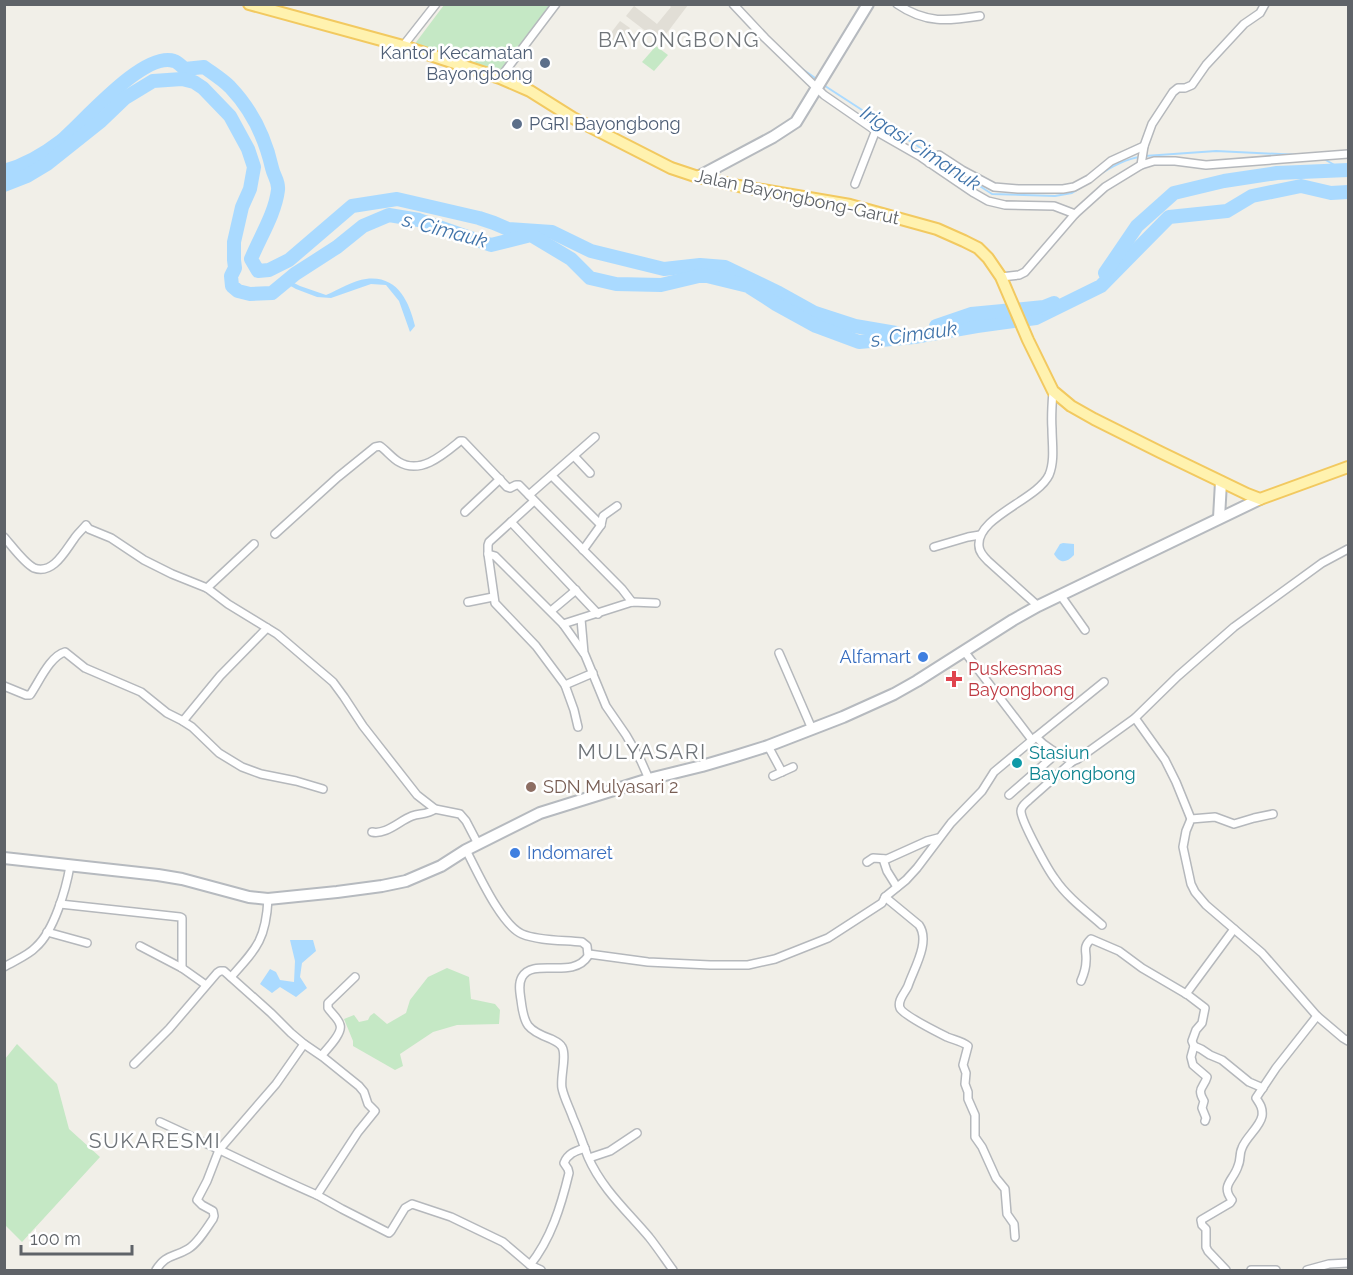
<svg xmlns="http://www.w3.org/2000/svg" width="1353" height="1275" viewBox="0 0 1353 1275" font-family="Raleway,sans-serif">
	<rect width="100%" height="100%" fill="#f1efe8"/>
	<g fill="#e1ded6">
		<polygon points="669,5 688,5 660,42 626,16 634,6 657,24 671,7"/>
		<polygon points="620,21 630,28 614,50 604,42"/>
	</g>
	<g fill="#c5e8c5">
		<polygon points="444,5 552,5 501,79 411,49"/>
		<polygon points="656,46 668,55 654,71 642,62"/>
		<polygon points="447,968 469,977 471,999 495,1004 500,1010 499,1024 457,1025 433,1032 400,1054 403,1066 395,1070 353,1046 353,1041 344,1019 354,1015 359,1022 368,1020 370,1016 374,1013 387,1024 406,1013 410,1000 428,977"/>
		<polygon points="17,1044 57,1084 69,1129 100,1157 22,1242 4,1224 5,1059"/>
	</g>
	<g fill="#aadaff">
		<path d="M295,274L292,282L300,286L326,295C338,290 354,280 366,279C397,275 409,301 415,326L410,332L399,301L386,285L371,284L331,298L317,297L296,289L287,284Z"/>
		<path d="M1063,543L1074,544V555C1066,563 1060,564 1054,554L1060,544Z"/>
		<polygon points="290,940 313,940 316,951 302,963 300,977 307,988 296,997 280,987 272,993 260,984 270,969 276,972 280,980 294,982 295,961"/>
	</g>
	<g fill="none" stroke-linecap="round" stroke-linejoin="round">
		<g stroke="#aadaff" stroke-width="2">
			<polyline points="798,66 818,80"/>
			<polyline points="822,84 933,156"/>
			<polyline points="1145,156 1216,151 1301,155"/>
			<polyline points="938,159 992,194 1055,196 1072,193 1082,187"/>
			<polyline points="1324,159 1345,171"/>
			<path d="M1096,177C1109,168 1124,159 1140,157"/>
		</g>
		<g stroke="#aadaff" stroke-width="14">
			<path d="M4,171C26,165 43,155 61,141C83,123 143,51 174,61C178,62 182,67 185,69L204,67C212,73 222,79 230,87C252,110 265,137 272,168C274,177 279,181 278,190C275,214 260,237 251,259L258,271L269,270L289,260L352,206L397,199L479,218L494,223L508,229L552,232L591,251L664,269L700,265L725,267L779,293L815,313L855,326L896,333"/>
			<polyline points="4,185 27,176 47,164 101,121 125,98 153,81 182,79 194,82 203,88 230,116 248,149 254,167 250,189 242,207 234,242 234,260 235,268 231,276 232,286 238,291 250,294 272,293 295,274 337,247 363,226 389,215 419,220 491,245 531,235 571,259 590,278 616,284 661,285 703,275 748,286 776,304 816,326 859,342 914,337 977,326 1036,318 1101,286 1169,217 1227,211 1252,196 1301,186 1331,193 1348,192"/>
			<polyline points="1105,273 1137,226 1174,193 1224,181 1277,173 1348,170"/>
			<polyline points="936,326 971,314 1044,307 1054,303"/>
		</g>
		<g stroke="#b5b8bc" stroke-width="10">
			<g id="street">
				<polyline points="733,4 765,38 824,95 879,133 921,157 974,193 988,201 1005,205 1054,206 1075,214 1105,187 1141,165 1154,161 1175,161 1206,165 1348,154"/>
				<path d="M897,4C926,24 948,21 980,16"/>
				<polyline points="403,46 436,4"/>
				<polyline points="500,78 556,4"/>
				<polyline points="929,163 939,155 962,170 994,187 1018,189 1063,189 1074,187 1089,179 1111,161 1144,146 1152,124 1173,92 1178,88 1185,88 1192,85 1206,65 1244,24 1260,13 1265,4"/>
				<polyline points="1141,165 1144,146"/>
				<polyline points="855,184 876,130"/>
				<polyline points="1001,277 1019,275 1025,272 1075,214"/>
				<polyline points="574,456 590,473"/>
				<polyline points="552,476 601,525"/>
				<polyline points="529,495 595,437"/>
				<polyline points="465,512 500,479"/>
				<polyline points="511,522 598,614"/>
				<path d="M275,534L338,477L375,447L380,446C387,451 392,458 399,462C421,475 444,454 460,441H463L507,487L510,488L516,485H519L622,589L632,602"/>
				<path d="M4,537C12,546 24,563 34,568C53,575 65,551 74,539C77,534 82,530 86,525L89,529L111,538L144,560L172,574L207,588L228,604L277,634L333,682L344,697L363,726L417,795L435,809L460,814L466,821L478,844"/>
				<polyline points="934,547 968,537 980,535"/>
				<polyline points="583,550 601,525 603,516 617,506"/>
				<polyline points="488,554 488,545 489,542 534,501"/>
				<polyline points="207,588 254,544"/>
				<polyline points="1061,596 1085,630"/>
				<polyline points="468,602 493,597"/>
				<path d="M1038,606L988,561C984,557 979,552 979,546C976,517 1037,500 1049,475C1055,461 1052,443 1052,429C1051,416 1052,404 1053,391"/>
				<polyline points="551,611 576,590"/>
				<polyline points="581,619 584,653"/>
				<polyline points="563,624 632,602 656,603"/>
				<polyline points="964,651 1032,740"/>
				<polyline points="779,653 812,729"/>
				<polyline points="565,685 593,673"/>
				<path d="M4,686L26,695H30C39,682 50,656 65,652L85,668L141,692L167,713L181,720L192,727L219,753L242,767L261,774L296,781L323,789"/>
				<polyline points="1135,718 1165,760 1176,782 1191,819"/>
				<polyline points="183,721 220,676 267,628"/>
				<polyline points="578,727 574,710 565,685 536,646 495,603 488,554 495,556 563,624 585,655 606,706 626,735 641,761 649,779"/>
				<polyline points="1036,737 1104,682"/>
				<polyline points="768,746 782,772"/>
				<path d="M1073,761L1029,800C1026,803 1021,806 1021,811C1021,821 1048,870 1055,879C1067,897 1086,911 1102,925"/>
				<polyline points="773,776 793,767"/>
				<polyline points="1009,795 1056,754"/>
				<polyline points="1273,814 1254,818 1234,824 1215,817 1191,819 1186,831 1183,847 1191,884 1195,892 1206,905 1262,953 1317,1016 1343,1038 1348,1041"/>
				<path d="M372,832C386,835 399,821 412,816C420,813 427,815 435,809"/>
				<path d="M466,850C477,871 501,925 522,934C539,941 564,940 582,942L587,946L588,956C573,980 533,957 522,977C518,984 520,993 521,1000C524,1025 527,1030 551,1039C555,1041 560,1043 562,1047C567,1056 560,1077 562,1088C564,1098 570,1109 573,1118C579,1131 583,1144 588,1157C602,1189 627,1211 649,1237C657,1247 665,1259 673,1270"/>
				<polyline points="883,859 887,871 897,887"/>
				<polyline points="867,862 873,858 887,859 927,841 938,838"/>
				<path d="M885,897L919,925C931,942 913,970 908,986C905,993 897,1000 900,1008C903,1015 939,1033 947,1037C954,1040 962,1041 968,1046L963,1065L966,1073L965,1084L968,1092V1099L975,1115V1137L982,1147L996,1178L1005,1189L1007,1214L1014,1224L1015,1237"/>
				<polyline points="60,904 180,917 182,918 182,968"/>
				<polyline points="47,932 87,943"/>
				<polyline points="140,946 182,968 206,985"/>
				<path d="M589,954L648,962L710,965H748L775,959L828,938L882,903L885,897L906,880L917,868L951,823L982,791L994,772L1036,737C1047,749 1059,754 1073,761L1078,759L1135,718L1178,676L1234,627L1322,563L1348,549"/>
				<path d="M4,967C14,961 29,955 36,947C54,931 66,889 70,866"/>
				<path d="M231,977C257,948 266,939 268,899"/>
				<path d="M1081,981C1084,974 1086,968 1086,961C1087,951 1082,948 1091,939L1119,951L1142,968L1188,995L1205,1008L1202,1023L1196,1030L1192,1041L1194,1046L1191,1057L1193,1065L1207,1077C1204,1088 1196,1088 1204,1101L1202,1108L1206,1118L1205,1121"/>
				<polyline points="1186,994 1234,929"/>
				<polyline points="1194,1046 1201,1049 1210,1055 1222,1060 1249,1082 1263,1088"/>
				<path d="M322,1055C327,1049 343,1033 340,1025C339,1019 331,1013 328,1008V1003L355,977"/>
				<path d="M134,1064L169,1029L217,973L220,971H224L271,1013L291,1033L304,1044L323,1057L359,1086L364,1092L368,1104L375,1111L358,1132L317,1195L342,1209L389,1233L391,1231L405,1208L412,1204L451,1217L503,1242L530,1265C551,1239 561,1206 569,1173L568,1169L564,1163C568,1153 576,1151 585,1148"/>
				<path d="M160,1122C213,1146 264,1172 317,1195"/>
				<polyline points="589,1158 610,1151 637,1133"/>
				<polyline points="530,1265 541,1270"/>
				<path d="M156,1270C166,1254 173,1258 188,1249C198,1243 206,1229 213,1219L214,1216L213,1211L202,1205L197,1200L207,1181L219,1150L276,1084L304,1044"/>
				<path d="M1226,1270L1208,1251L1206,1247V1229L1202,1225L1201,1220L1230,1203L1232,1200C1220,1185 1234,1180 1238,1166C1241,1160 1239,1154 1242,1148C1246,1137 1260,1127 1262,1116C1263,1108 1260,1104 1256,1098L1276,1068L1317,1016"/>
				<polyline points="1251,1270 1276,1270"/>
				<polyline points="1307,1270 1329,1264 1348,1263"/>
			</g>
		</g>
		<g stroke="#b6babf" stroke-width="14">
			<g id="secondary">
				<polyline points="698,177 773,137 796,122 868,4"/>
				<polyline points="1219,518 1221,482"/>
				<polyline points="4,858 158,875 182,879 249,897 268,899 337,892 382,886 406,881 441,866 466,850 540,813 649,779 702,766 736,756 768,746 843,717 894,694 917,681 1013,620 1038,606 1260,499"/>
			</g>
		</g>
		<g stroke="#f2c960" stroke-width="14">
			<polyline id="primary" points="249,4 403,46 500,78 530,91 573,118 671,168 698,177 739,186 850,205 937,229 964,241 978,248 988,258 1001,277 1028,340 1053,391 1071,406 1094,419 1160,452 1247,494 1260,499 1348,467"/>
		</g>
		<use href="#street" stroke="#fff" stroke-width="7"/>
		<use href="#secondary" stroke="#fff" stroke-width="10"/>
		<use href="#primary" stroke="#fff2af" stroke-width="10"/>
	</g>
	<g fill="#5c6f8a" stroke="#fff" stroke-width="2">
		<circle cx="545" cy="63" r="6"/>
		<circle cx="517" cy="124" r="6"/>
	</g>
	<g fill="#3f7fe0" stroke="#fff" stroke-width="2">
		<circle cx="923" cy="657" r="6"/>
		<circle cx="515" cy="853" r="6"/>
	</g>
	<path fill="#e0444e" stroke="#fff" stroke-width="2" d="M951 670h6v6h6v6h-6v6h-6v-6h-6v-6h6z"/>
	<circle fill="#0f9aa8" stroke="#fff" stroke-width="2" cx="1017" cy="763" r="6"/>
	<circle fill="#8d6e63" stroke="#fff" stroke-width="2" cx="531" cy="787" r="6"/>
	<g text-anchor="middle" stroke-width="5" stroke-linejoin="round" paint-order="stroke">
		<g font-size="18" fill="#4e5e75" stroke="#fff" text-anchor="end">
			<text x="533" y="59">Kantor Kecamatan<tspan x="533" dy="21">Bayongbong</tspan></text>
			<text x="529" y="130" text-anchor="start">PGRI Bayongbong</text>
		</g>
		<g font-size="18" fill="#5f6368" stroke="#fff">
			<text transform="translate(797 197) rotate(12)" y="6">Jalan Bayongbong-Garut</text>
		</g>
		<g font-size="18" fill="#366cbe" stroke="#fff" text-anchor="end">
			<text x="911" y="663">Alfamart</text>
			<text x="527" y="859" text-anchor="start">Indomaret</text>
		</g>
		<g font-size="18" fill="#be3a42" stroke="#fff" text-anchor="start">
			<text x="968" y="675">Puskesmas<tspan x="968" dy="21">Bayongbong</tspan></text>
		</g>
		<g font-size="18" fill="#0d838f" stroke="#fff" text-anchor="start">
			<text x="1029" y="759">Stasiun<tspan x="1029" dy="21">Bayongbong</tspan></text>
		</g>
		<g font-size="18" fill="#785e54" stroke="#fff" text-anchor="start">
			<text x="543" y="793">SDN Mulyasari 2</text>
		</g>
		<g font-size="20" font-style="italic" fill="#4174aa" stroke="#fff">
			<text transform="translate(921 148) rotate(33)" y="7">Irigasi Cimanuk</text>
			<text transform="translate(445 230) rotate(15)" y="7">s. Cimauk</text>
			<text transform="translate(914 334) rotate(-8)" y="7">s. Cimauk</text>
		</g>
		<g font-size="21" letter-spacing="1.5" fill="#70757a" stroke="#fff">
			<text x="679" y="47">BAYONGBONG</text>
			<text x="642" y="759">MULYASARI</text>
			<text x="155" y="1148">SUKARESMI</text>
		</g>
	</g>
	<rect width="1353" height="1275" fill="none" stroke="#5f6368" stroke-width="12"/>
	<path d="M21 1245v9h111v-9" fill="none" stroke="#5f6368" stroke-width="3"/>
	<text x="30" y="1245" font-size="18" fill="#5f6368" stroke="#ffffff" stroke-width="4.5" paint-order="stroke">100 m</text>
</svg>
